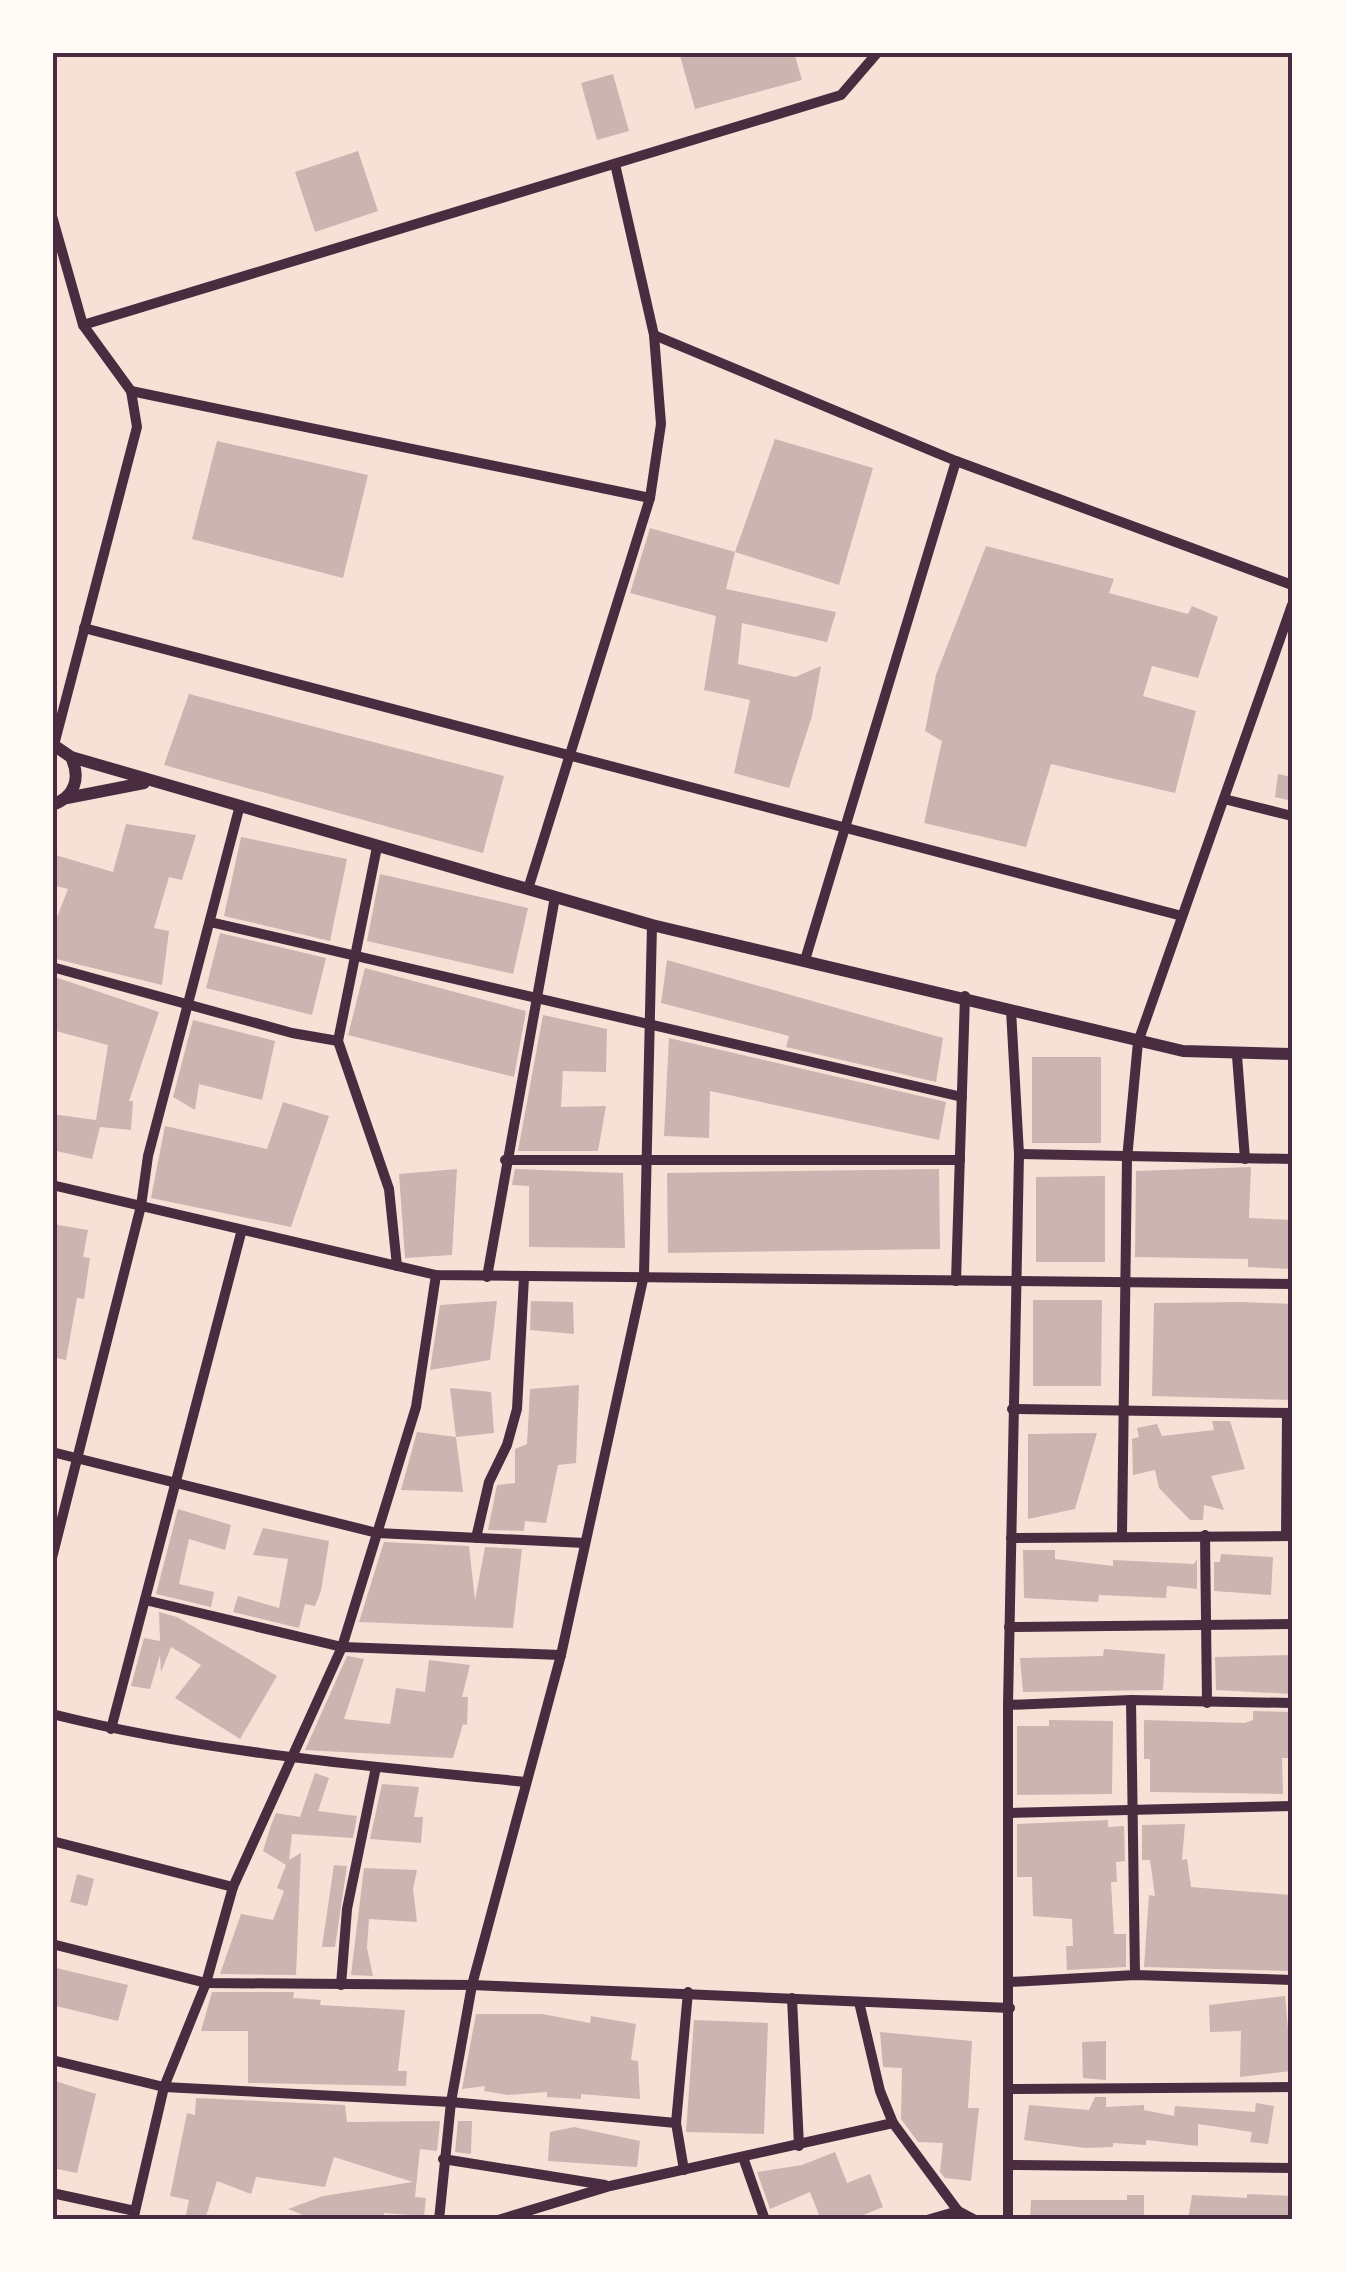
<svg xmlns="http://www.w3.org/2000/svg" width="1345" height="2272" viewBox="0 0 1345 2272" font-family="'PT Sans Narrow',sans-serif">
	<rect width="100%" height="100%" fill="#f7e1d7"/>
	<g fill="#ccb4b1">
		<polygon points="679,52 794,52 802,80 695,109"/>
		<polygon points="613,74 629,131 597,140 581,83"/>
		<polygon points="358,151 378,211 315,232 295,172"/>
		<polygon points="775,439 873,468 839,585 735,552"/>
		<polygon points="217,441 368,475 343,578 192,539"/>
		<polygon points="650,528 735,552 726,589 836,612 827,642 742,623 738,664 795,677 821,666 812,716 789,788 734,773 750,700 704,690 716,616 630,593"/>
		<polygon points="986,546 1114,579 1109,593 1188,614 1192,606 1218,617 1198,678 1152,666 1143,696 1196,711 1175,793 1051,764 1026,847 924,823 942,741 925,731 936,675"/>
		<polygon points="189,694 504,776 483,853 164,765"/>
		<polygon points="1278,774 1292,777 1292,801 1275,797"/>
		<polygon points="126,824 196,835 182,880 169,877 154,928 169,931 162,985 52,958 52,930 68,889 52,885 52,854 113,872"/>
		<polygon points="241,837 347,859 330,941 224,916"/>
		<polygon points="380,874 528,908 513,974 367,941"/>
		<polygon points="220,933 326,958 312,1015 206,988"/>
		<polygon points="667,960 943,1038 936,1082 786,1047 789,1036 661,1003"/>
		<polygon points="365,968 526,1011 514,1077 348,1035"/>
		<polygon points="52,976 159,1012 129,1101 133,1101 131,1130 100,1127 92,1159 52,1150 52,1114 96,1120 108,1045 52,1030"/>
		<polygon points="543,1015 607,1029 606,1072 563,1071 561,1107 606,1106 598,1151 518,1151"/>
		<polygon points="193,1020 275,1041 262,1100 199,1084 195,1110 173,1097"/>
		<polygon points="669,1038 946,1102 939,1140 710,1091 709,1138 664,1136"/>
		<rect x="1032" y="1057" width="69" height="86"/>
		<polygon points="283,1102 329,1116 291,1227 151,1198 165,1126 267,1149"/>
		<polygon points="1251,1167 1249,1218 1292,1220 1292,1269 1248,1267 1248,1259 1135,1257 1136,1171"/>
		<polygon points="457,1169 452,1255 405,1258 399,1174"/>
		<polygon points="515,1169 623,1173 625,1248 529,1247 529,1186 512,1185"/>
		<polygon points="939,1169 940,1249 668,1253 667,1173"/>
		<polygon points="1105,1176 1105,1262 1036,1262 1036,1177"/>
		<polygon points="52,1224 88,1230 83,1257 90,1258 84,1299 77,1298 66,1360 52,1357"/>
		<polygon points="1033,1300 1102,1300 1101,1386 1033,1386"/>
		<polygon points="497,1301 490,1360 430,1370 440,1305"/>
		<polygon points="531,1301 573,1302 574,1334 530,1330"/>
		<polygon points="1244,1302 1292,1304 1292,1400 1152,1396 1154,1303"/>
		<polygon points="579,1385 576,1463 558,1465 546,1523 525,1521 524,1531 488,1530 497,1485 515,1483 515,1449 527,1444 530,1389"/>
		<polygon points="450,1388 491,1392 494,1433 456,1437"/>
		<polygon points="1212,1421 1230,1421 1245,1469 1211,1476 1224,1510 1204,1505 1203,1520 1190,1520 1159,1488 1155,1470 1133,1475 1132,1439 1139,1437 1137,1428 1157,1424 1162,1436 1214,1430"/>
		<polygon points="417,1432 456,1437 463,1492 401,1490"/>
		<polygon points="1097,1433 1075,1509 1028,1519 1028,1434"/>
		<polygon points="178,1509 231,1525 225,1550 189,1539 179,1584 214,1592 211,1607 156,1594"/>
		<polygon points="263,1528 329,1541 321,1591 315,1606 305,1604 299,1628 233,1612 238,1596 279,1608 288,1559 253,1555"/>
		<polygon points="384,1542 469,1546 475,1600 485,1547 522,1549 513,1628 359,1622"/>
		<polygon points="1023,1550 1055,1550 1055,1559 1113,1566 1113,1560 1194,1564 1197,1559 1197,1589 1167,1586 1166,1598 1099,1595 1098,1602 1024,1598"/>
		<polygon points="1221,1554 1273,1557 1271,1595 1214,1591 1214,1562 1220,1562"/>
		<polygon points="159,1612 177,1617 277,1676 240,1739 175,1698 201,1665 171,1647 161,1672 160,1655 150,1689 131,1686 144,1638 160,1641"/>
		<polygon points="1104,1649 1165,1654 1163,1690 1023,1692 1020,1658 1103,1656"/>
		<polygon points="1292,1655 1292,1694 1216,1690 1215,1657"/>
		<polygon points="347,1656 364,1659 344,1719 390,1724 396,1688 425,1692 429,1660 470,1665 462,1697 468,1697 467,1725 463,1724 453,1758 305,1750"/>
		<polygon points="1253,1711 1292,1712 1292,1758 1282,1758 1283,1794 1150,1792 1150,1759 1144,1759 1144,1720 1245,1723 1253,1720"/>
		<polygon points="1049,1720 1113,1721 1112,1794 1017,1795 1017,1726 1049,1726"/>
		<polygon points="315,1773 329,1778 318,1811 357,1816 353,1838 292,1834 289,1860 301,1853 296,1975 220,1974 241,1914 273,1920 284,1891 277,1888 286,1865 263,1851 271,1825 276,1813 300,1817"/>
		<polygon points="382,1784 419,1787 414,1817 423,1817 421,1843 370,1839"/>
		<polygon points="1108,1820 1108,1827 1124,1826 1125,1861 1116,1862 1117,1882 1111,1882 1114,1934 1126,1934 1126,1967 1067,1970 1066,1946 1073,1946 1072,1919 1033,1916 1032,1877 1017,1877 1017,1824"/>
		<polygon points="1185,1824 1182,1860 1187,1859 1191,1887 1292,1895 1292,1971 1144,1967 1149,1895 1155,1896 1150,1860 1142,1860 1142,1825"/>
		<polygon points="334,1865 347,1866 335,1947 322,1947"/>
		<polygon points="364,1868 417,1870 413,1889 417,1922 369,1919 367,1948 373,1976 351,1975"/>
		<polygon points="77,1874 94,1879 87,1906 70,1902"/>
		<polygon points="52,1967 128,1985 118,2021 52,2005"/>
		<polygon points="212,1992 294,1992 293,1998 321,2000 320,2005 405,2010 398,2071 407,2071 406,2086 248,2083 248,2031 201,2031"/>
		<polygon points="1285,1996 1292,2071 1240,2077 1241,2031 1210,2032 1209,2005"/>
		<polygon points="476,2014 542,2014 590,2023 591,2016 636,2024 631,2060 638,2061 640,2099 581,2094 581,2099 547,2097 547,2092 508,2095 484,2091 485,2086 462,2089"/>
		<polygon points="694,2020 768,2023 764,2134 686,2132"/>
		<polygon points="880,2032 972,2041 968,2108 979,2108 971,2181 945,2178 940,2172 943,2143 918,2142 901,2119 902,2068 883,2067"/>
		<polygon points="1106,2041 1106,2080 1083,2078 1082,2042"/>
		<polygon points="52,2080 96,2094 77,2173 52,2168"/>
		<polygon points="1095,2097 1106,2097 1106,2107 1144,2105 1144,2110 1174,2116 1175,2106 1255,2112 1256,2103 1274,2106 1268,2144 1250,2142 1252,2132 1198,2124 1198,2146 1146,2140 1146,2145 1113,2143 1113,2147 1085,2148 1024,2140 1029,2105 1089,2110"/>
		<polygon points="196,2098 345,2105 347,2122 440,2121 437,2151 420,2149 415,2197 426,2198 424,2216 384,2213 384,2220 316,2220 288,2209 323,2196 413,2182 334,2157 325,2187 256,2177 251,2194 217,2181 205,2220 185,2220 189,2200 170,2196 187,2113 195,2115"/>
		<polygon points="458,2121 472,2121 471,2154 455,2152"/>
		<polygon points="574,2127 640,2141 637,2167 548,2161 550,2132"/>
		<polygon points="835,2152 847,2183 870,2174 883,2207 851,2220 821,2220 810,2192 770,2209 757,2172 802,2165"/>
		<polygon points="1247,2194 1292,2196 1292,2220 1188,2220 1192,2195 1247,2198"/>
		<polygon points="1127,2195 1144,2195 1144,2220 1030,2220 1031,2200 1127,2200"/>
	</g>
	<g fill="none" stroke-linecap="round" stroke-linejoin="round">
		<g stroke="#4a2c40" stroke-width="10">
			<polyline points="52,216 83,325 131,391 137,427 54,745"/>
			<polyline points="83,325 841,95 878,52"/>
			<polyline points="654,335 956,461 1292,585"/>
			<polyline points="131,391 650,498"/>
			<polyline points="84,628 1182,916"/>
			<polyline points="1224,799 1292,816"/>
			<polyline points="377,847 338,1041 389,1189 397,1266"/>
			<polyline points="528,889 650,498 661,424 654,335 615,164"/>
			<polyline points="210,922 962,1097"/>
			<polyline points="805,960 956,461"/>
			<polyline points="52,967 292,1033 338,1041"/>
			<polyline points="1237,1056 1245,1159"/>
			<polyline points="1019,1154 1292,1159"/>
			<polyline points="505,1160 960,1160"/>
			<polyline points="52,1185 436,1275 1292,1284"/>
			<polyline points="487,1277 555,897"/>
			<polyline points="956,1281 965,996"/>
			<polyline points="1012,1409 1292,1413"/>
			<polyline points="52,1452 377,1533 585,1543"/>
			<polyline points="1122,1535 1127,1159 1138,1042 1292,605"/>
			<polyline points="1205,1535 1207,1703"/>
			<polyline points="1286,1536 1287,1413"/>
			<polyline points="476,1538 489,1482 507,1445 517,1409 524,1277"/>
			<polyline points="1011,1538 1292,1536"/>
			<polyline points="52,1558 141,1206 148,1156 239,809"/>
			<polyline points="145,1600 342,1647 561,1655"/>
			<polyline points="1009,1627 1292,1624"/>
			<polyline points="1131,1700 1135,1975"/>
			<polyline points="1008,1705 1131,1700 1292,1703"/>
			<path d="M52,1714C207,1753 368,1766 526,1782"/>
			<polyline points="111,1729 241,1233"/>
			<polyline points="1010,1813 1292,1806"/>
			<polyline points="52,1841 233,1887"/>
			<polyline points="52,1944 206,1983 472,1985 1010,2008"/>
			<polyline points="1010,1982 1135,1975 1292,1980"/>
			<polyline points="341,1985 347,1909 376,1767"/>
			<polyline points="792,1998 799,2146"/>
			<polyline points="859,2002 880,2091 893,2123 958,2211 975,2220"/>
			<polyline points="52,2060 164,2087 451,2102 676,2123"/>
			<polyline points="1010,2089 1292,2087"/>
			<polyline points="443,2159 605,2185"/>
			<polyline points="744,2160 765,2220"/>
			<polyline points="1008,2165 1292,2168"/>
			<polyline points="684,2170 676,2123 688,1992"/>
			<polyline points="52,2193 135,2211"/>
			<polyline points="133,2220 164,2087 206,1983 233,1887 342,1647 416,1407 436,1275"/>
			<polyline points="439,2220 451,2102 472,1985 561,1655 644,1275 652,925"/>
			<polyline points="498,2220 610,2186 893,2123"/>
			<polyline points="927,2220 958,2211"/>
			<polyline points="1008,2220 1008,1705 1019,1154 1011,1010"/>
		</g>
		<g stroke="#4a2c40" stroke-width="12">
			<path d="M52,744L71,757C81,778 75,797 52,805"/>
			<polyline points="71,757 652,925 1183,1051 1292,1054"/>
			<polyline points="67,798 144,783"/>
		</g>
	</g>
	<rect width="1345" height="2272" fill="none" stroke="#fffaf5" stroke-width="110"/>
	<rect x="55" y="55" width="1235" height="2162" fill="none" stroke="#4a2c40" stroke-width="4"/>
</svg>
